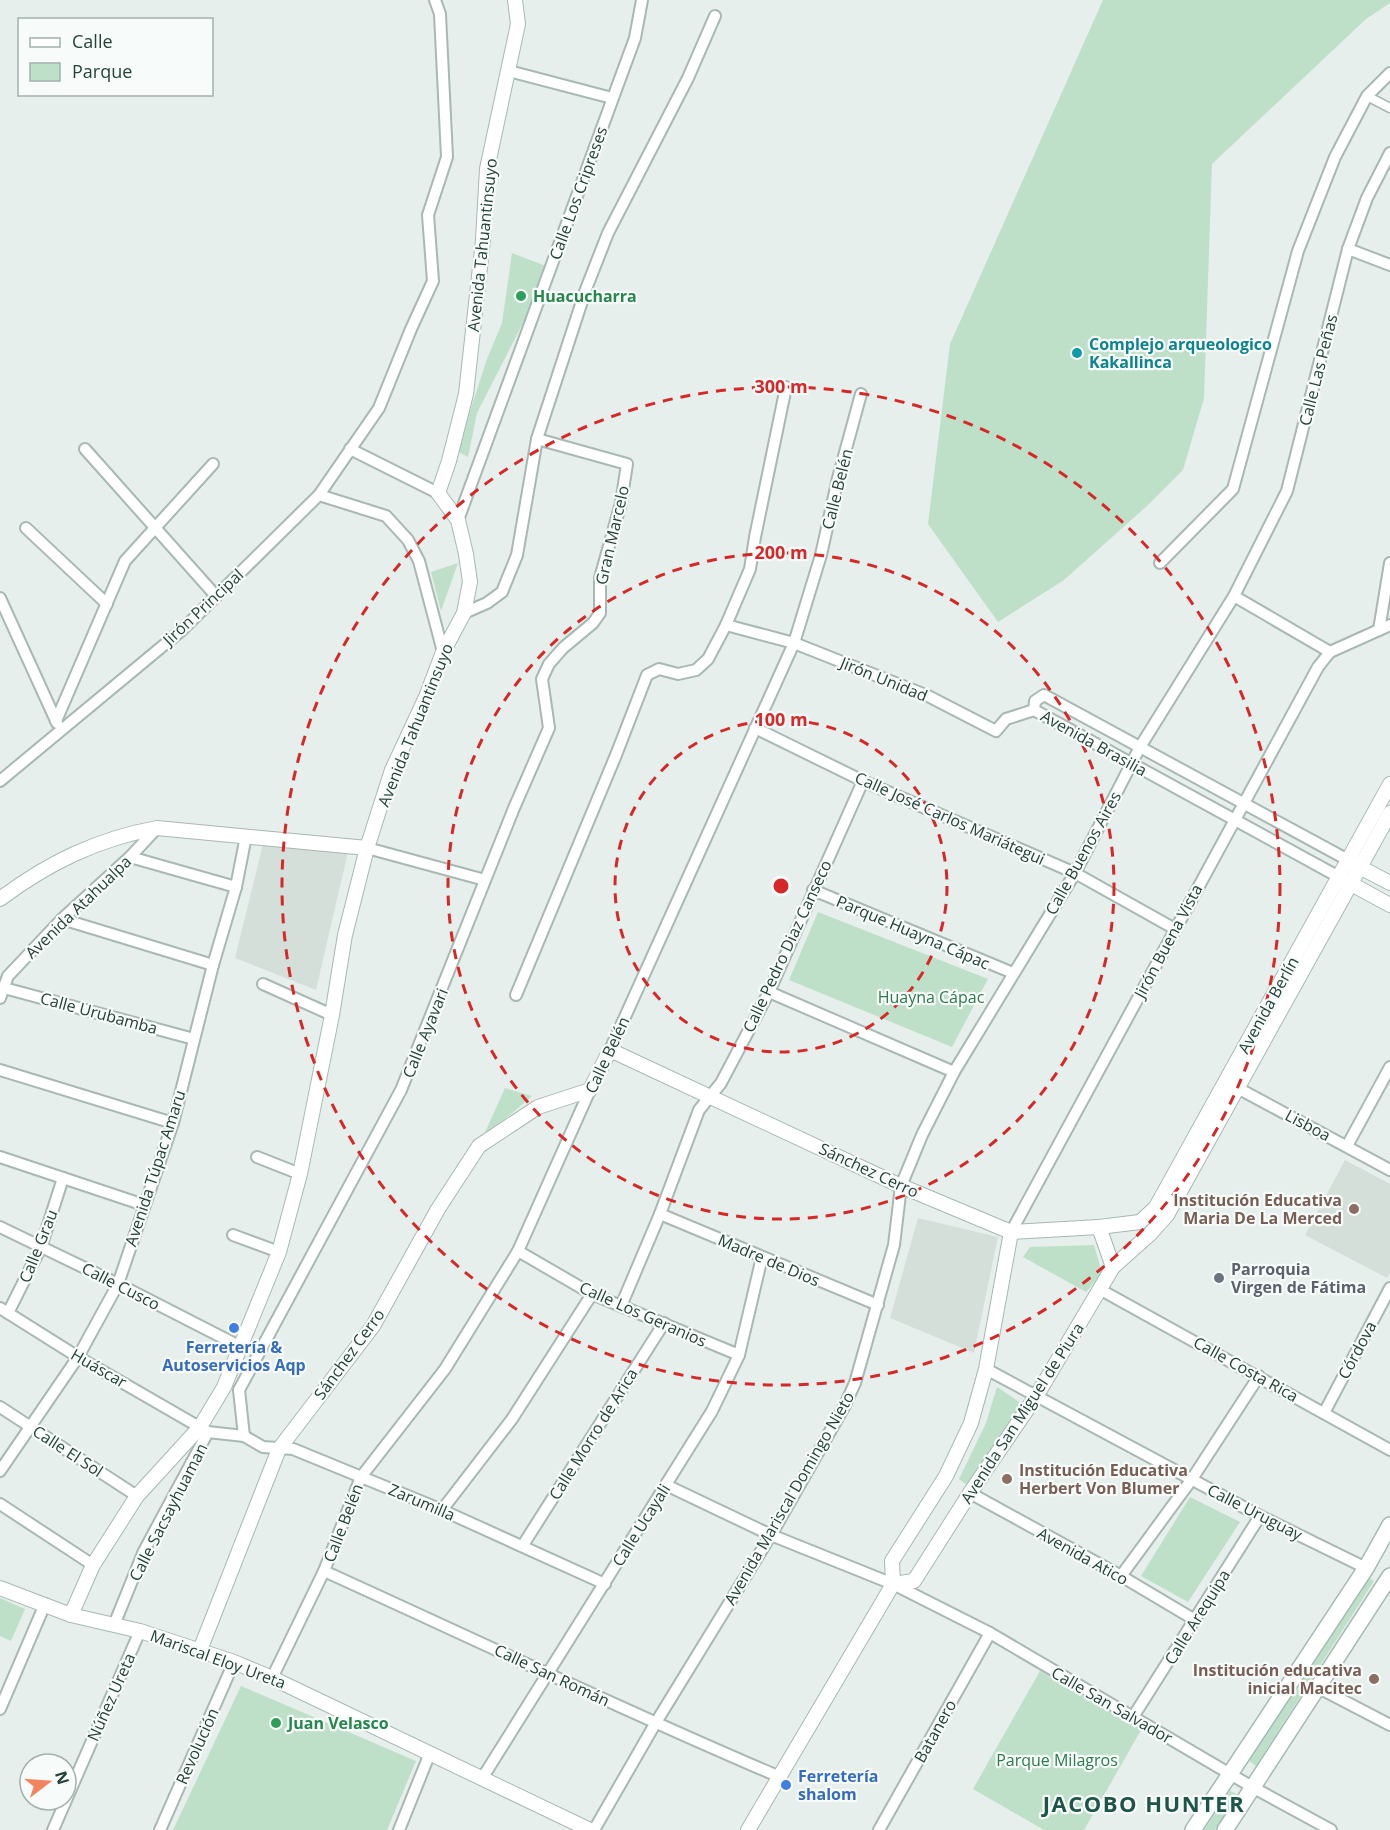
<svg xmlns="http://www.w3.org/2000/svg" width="1390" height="1830" viewBox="0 0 1390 1830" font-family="'Open Sans',sans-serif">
	<rect width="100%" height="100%" fill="#e6efeb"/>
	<g fill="#d4dfda">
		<polygon points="263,844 348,852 316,990 235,958"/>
		<polygon points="1345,1160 1390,1184 1390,1273 1387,1278 1305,1235"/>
		<polygon points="918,1218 998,1237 974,1353 890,1318"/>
	</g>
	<g fill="#bfe0c8">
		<polygon points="1103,0 1390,0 1390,3 1366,19 1212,164 1204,398 1183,470 1148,505 1064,580 998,622 928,524 950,344"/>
		<polygon points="512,253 551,268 477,413 468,457 457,451 487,359 502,323"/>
		<polygon points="458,563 441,611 431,572"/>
		<polygon points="818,912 988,979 952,1047 789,980"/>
		<polygon points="505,1088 532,1096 482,1139"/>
		<polygon points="1094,1245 1102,1273 1086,1292 1023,1257 1030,1247"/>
		<polygon points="997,1387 1024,1405 972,1489 959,1479 986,1423"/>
		<polygon points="1190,1497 1240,1522 1188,1602 1141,1576"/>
		<polygon points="1369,1578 1374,1581 1256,1766 1249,1761"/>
		<polygon points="0,1598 25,1609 11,1641 0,1636"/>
		<polygon points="1040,1671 1141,1730 1084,1830 1044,1830 973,1789"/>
		<polygon points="241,1686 416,1761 387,1830 173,1830"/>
		<polygon points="1230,1791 1239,1795 1215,1830 1204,1830"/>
	</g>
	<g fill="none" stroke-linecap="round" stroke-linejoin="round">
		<g stroke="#a8b8b2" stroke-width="11">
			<polyline id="pedestrian" points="1367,96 1390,108"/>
		</g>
		<g stroke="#a8b8b2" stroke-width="14">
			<g id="minor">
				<polyline points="509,71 612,98"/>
				<polyline points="1348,249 1390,265"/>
				<polyline points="85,449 216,596"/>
				<polyline points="350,449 438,493"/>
				<polyline points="319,495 386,516 408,540 419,561 443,652"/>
				<polyline points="458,520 635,38 642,0"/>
				<polyline points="26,528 107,604"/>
				<polyline points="1160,563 1233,489 1298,251 1335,157 1367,96 1390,73"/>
				<polyline points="0,598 57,723"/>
				<polyline points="1239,599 1330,652"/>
				<polyline points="464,613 487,603 502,592 517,555 537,439 586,289 608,233 688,78 715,16"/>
				<polyline points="726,625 794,643 928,696 996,731 1006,719 1034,710"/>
				<polyline points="1379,630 1390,563"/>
				<polyline points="56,721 125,561 213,464"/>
				<polyline points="755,728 863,781 1075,873 1175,929"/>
				<polyline points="0,781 182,630 319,495 379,408 411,329 433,281 428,215 447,157 440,14 435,0"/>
				<polyline points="367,848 485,880"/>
				<polyline points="130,857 236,887"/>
				<polyline points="1339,877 1034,710 1035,701 1044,695 1348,860"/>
				<polyline points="813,890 1013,973"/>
				<polyline points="62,919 213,965"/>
				<polyline points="263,984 332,1015"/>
				<polyline points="4,988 194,1039"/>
				<polyline points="769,992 954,1072"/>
				<polyline points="516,995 616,755 647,675 659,669 678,674 696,670 708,659 726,625 750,569 755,537 786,387"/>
				<polyline points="0,998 8,976 62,919 130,857 157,828"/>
				<polyline points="610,1050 794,643 821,555 838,478 861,394"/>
				<polyline points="0,1070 173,1123"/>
				<polyline points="1232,1085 1390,1170"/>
				<polyline points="1347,1146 1390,1067"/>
				<polyline points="0,1157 144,1205"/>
				<polyline points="257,1157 300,1174"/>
				<polyline points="660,1214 878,1305"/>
				<polyline points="0,1227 118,1284 241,1347"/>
				<polyline points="1011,1232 1318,667 1330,652 1390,625"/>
				<polyline points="233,1235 279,1252"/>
				<polyline points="518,1251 592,1294 739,1355"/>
				<polyline points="1101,1290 1390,1450"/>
				<polyline points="621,1306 660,1214 699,1110 721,1083 769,992 863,781"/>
				<polyline points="0,1308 78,1357 208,1432 244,1436 263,1447 293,1449 442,1510 605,1584"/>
				<polyline points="8,1313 41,1247 63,1178"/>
				<polyline points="986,1369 1260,1516 1366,1568"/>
				<polyline points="239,1390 401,1090 514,808 549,728 542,679 549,664 563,648 593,623 600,613 600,578 621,503 627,464 537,439"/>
				<polyline points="239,1390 244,1436"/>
				<polyline points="0,1407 137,1496"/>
				<polyline points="1324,1413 1390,1288"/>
				<polyline points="0,1471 78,1357 118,1284 173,1123 213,965 236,887 246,836"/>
				<polyline points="666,1485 771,1535 893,1584 990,1633 1254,1788 1331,1830"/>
				<polyline points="970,1493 1121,1576 1195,1620"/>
				<polyline points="0,1504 93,1565"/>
				<polyline points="442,1510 512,1419 592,1294"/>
				<polyline points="523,1545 664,1323"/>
				<path d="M324,1571C476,1640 627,1712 780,1777"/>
				<polyline points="1121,1576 1192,1479 1259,1376"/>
				<polyline points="114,1625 144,1551 208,1432"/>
				<polyline points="272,1678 324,1571 361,1477 445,1369 518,1251 590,1090"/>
				<polyline points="1319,1688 1390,1725"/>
				<polyline points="0,1709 45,1604"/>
				<polyline points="1133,1717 1260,1516"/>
				<polyline points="483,1777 712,1411 739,1355 762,1257"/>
				<polyline points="53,1830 140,1631"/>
				<polyline points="160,1830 234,1662"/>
				<polyline points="399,1830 430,1753"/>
				<polyline points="594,1830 655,1724 771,1535 844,1407 855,1383 894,1245 901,1186 922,1135 954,1072 1075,873 1140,747 1234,596 1287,491 1348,249 1367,198 1390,153"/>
				<polyline points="879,1830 990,1633"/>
			</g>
		</g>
		<g stroke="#a8b8b2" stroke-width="16">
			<g id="tertiary">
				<polyline points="1352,863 1390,883"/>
				<polyline points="1344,880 1390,905"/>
				<path d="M0,899C48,863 97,839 157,828L367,848"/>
				<polyline points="1140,1222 1156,1207 1390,784"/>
				<polyline points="1099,1227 1113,1267"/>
				<polyline points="893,1584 914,1581 970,1493 1037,1395 1113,1267 1150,1234 1167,1215 1390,813"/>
				<polyline points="0,1588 71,1615 140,1631 234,1662 272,1678 590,1830"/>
				<polyline points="71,1615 93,1565 137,1496 200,1427 224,1387 279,1252 300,1174 332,1015 345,935 367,848 392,770 426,697 443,652 464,613 470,582 466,554 458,520 438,493 449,461 466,394 483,240 487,169 518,24 515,0"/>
				<polyline points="200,1650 279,1449 373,1326 438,1209 479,1146 538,1107 590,1090 610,1050 901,1186 1011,1232 1099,1227 1140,1222"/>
				<polyline points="748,1830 886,1596 893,1584 892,1561 946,1476 971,1423 986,1369 1011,1232"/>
			</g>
		</g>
		<g stroke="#a4bbb3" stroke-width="18">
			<g id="secondary">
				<polyline points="1193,1830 1366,1568 1390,1525"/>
				<polyline points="1225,1830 1390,1576"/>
			</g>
		</g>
		<use href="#pedestrian" stroke="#fff" stroke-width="8"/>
		<use href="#minor" stroke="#fff" stroke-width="10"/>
		<use href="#tertiary" stroke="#fff" stroke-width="14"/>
		<use href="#secondary" stroke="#fff" stroke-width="15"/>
	</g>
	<g fill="none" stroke="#d62828" stroke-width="3" stroke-dasharray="10 8">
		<circle cx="781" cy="886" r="166"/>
		<circle cx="781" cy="886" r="333"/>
		<circle cx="781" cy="886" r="499"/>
	</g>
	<g fill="#2e9e5b" stroke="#f7fbf9" stroke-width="2">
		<circle cx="521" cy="296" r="6"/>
		<circle cx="276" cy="1723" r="6"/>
	</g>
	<circle fill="#0f9aa8" stroke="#f7fbf9" stroke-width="2" cx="1077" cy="353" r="6"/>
	<g fill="#8d6e63" stroke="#f7fbf9" stroke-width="2">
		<circle cx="1354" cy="1209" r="6"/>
		<circle cx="1007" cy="1479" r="6"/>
		<circle cx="1374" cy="1679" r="6"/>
	</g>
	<circle fill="#6b7280" stroke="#f7fbf9" stroke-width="2" cx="1219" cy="1278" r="6"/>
	<g fill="#3f7fe0" stroke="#f7fbf9" stroke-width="2">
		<circle cx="234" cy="1328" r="6"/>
		<circle cx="786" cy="1785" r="6"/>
	</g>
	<g text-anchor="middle" stroke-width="4.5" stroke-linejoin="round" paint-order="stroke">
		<g font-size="16" fill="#24423a" stroke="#f7fbf9">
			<text transform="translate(578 193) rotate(-70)" y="6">Calle Los Cripreses</text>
			<text transform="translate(482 245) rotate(-84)" y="6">Avenida Tahuantinsuyo</text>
			<text transform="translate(1318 370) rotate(-76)" y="6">Calle Las Peñas</text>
			<text transform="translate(837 489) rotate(-76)" y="6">Calle Belén</text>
			<text transform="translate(612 535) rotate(-77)" y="6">Gran Marcelo</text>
			<text transform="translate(203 607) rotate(-43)" y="6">Jirón Principal</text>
			<text transform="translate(884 679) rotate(22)" y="6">Jirón Unidad</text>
			<text transform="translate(415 725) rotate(-68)" y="6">Avenida Tahuantinsuyo</text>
			<text transform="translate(1094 743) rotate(29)" y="6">Avenida Brasilia</text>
			<text transform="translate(950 818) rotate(24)" y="6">Calle José Carlos Mariátegui</text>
			<text transform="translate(1083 853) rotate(-61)" y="6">Calle Buenos Aires</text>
			<text transform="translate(78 907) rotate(-44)" y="6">Avenida Atahualpa</text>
			<text transform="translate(913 932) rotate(23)" y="6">Parque Huayna Cápac</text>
			<text transform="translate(1168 941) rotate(-62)" y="6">Jirón Buena Vista</text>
			<text transform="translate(787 946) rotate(-65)" y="6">Calle Pedro Diaz Canseco</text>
			<text transform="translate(1268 1005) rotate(-61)" y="6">Avenida Berlín</text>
			<text transform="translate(99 1013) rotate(15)" y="6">Calle Urubamba</text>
			<text transform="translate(425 1033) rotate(-68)" y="6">Calle Ayavari</text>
			<text transform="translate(607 1055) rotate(-65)" y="6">Calle Belén</text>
			<text transform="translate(1308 1125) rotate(28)" y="6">Lisboa</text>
			<text transform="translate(155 1168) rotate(-72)" y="6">Avenida Túpac Amaru</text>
			<text transform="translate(869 1170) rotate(25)" y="6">Sánchez Cerro</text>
			<text transform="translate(38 1246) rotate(-68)" y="6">Calle Grau</text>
			<text transform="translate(769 1260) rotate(23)" y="6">Madre de Dios</text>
			<text transform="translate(121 1286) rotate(27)" y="6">Calle Cusco</text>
			<text transform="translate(643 1314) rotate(24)" y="6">Calle Los Geranios</text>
			<text transform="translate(1357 1350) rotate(-62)" y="6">Córdova</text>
			<text transform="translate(349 1354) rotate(-54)" y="6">Sánchez Cerro</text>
			<text transform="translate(99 1368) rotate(30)" y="6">Huáscar</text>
			<text transform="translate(1246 1369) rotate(29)" y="6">Calle Costa Rica</text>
			<text transform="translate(1022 1413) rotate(-57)" y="6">Avenida San Miguel de Piura</text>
			<text transform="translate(593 1434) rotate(-58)" y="6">Calle Morro de Arica</text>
			<text transform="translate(68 1451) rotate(33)" y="6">Calle El Sol</text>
			<text transform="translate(789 1498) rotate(-60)" y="6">Avenida Mariscal Domingo Nieto</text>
			<text transform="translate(422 1502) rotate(23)" y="6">Zarumilla</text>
			<text transform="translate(168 1512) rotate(-63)" y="6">Calle Sacsayhuaman</text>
			<text transform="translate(1255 1512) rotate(27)" y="6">Calle Uruguay</text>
			<text transform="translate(343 1523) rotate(-69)" y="6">Calle Belén</text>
			<text transform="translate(641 1525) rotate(-58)" y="6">Calle Ucayali</text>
			<text transform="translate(1083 1556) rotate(29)" y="6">Avenida Atico</text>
			<text transform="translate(1197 1617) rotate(-58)" y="6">Calle Arequipa</text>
			<text transform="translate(218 1659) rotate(20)" y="6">Mariscal Eloy Ureta</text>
			<text transform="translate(552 1675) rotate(25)" y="6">Calle San Román</text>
			<text transform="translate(111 1697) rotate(-66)" y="6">Núñez Ureta</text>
			<text transform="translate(1112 1705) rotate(30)" y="6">Calle San Salvador</text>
			<text transform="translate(935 1731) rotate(-61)" y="6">Batanero</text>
			<text transform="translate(197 1746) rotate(-66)" y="6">Revolución</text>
		</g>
		<g font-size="16" font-weight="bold" fill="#27864d" stroke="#f7fbf9" text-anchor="start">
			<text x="533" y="302">Huacucharra</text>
			<text x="288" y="1729">Juan Velasco</text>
		</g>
		<g font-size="16" font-weight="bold" fill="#0d838f" stroke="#f7fbf9" text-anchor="start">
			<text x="1089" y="350">Complejo arqueologico<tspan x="1089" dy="18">Kakallinca</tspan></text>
		</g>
		<g font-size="16" fill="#2d7a4b" stroke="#f7fbf9">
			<text x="931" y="1003">Huayna Cápac</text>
			<text x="1057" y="1766">Parque Milagros</text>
		</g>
		<g font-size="16" font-weight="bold" fill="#785e54" stroke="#f7fbf9" text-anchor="end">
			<text x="1342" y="1206">Institución Educativa<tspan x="1342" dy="18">Maria De La Merced</tspan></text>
			<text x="1019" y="1476" text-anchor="start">Institución Educativa<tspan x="1019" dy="18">Herbert Von Blumer</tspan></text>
			<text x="1362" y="1676">Institución educativa<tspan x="1362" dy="18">inicial Macitec</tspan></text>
		</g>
		<g font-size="16" font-weight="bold" fill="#5b616d" stroke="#f7fbf9" text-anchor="start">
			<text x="1231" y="1275">Parroquia<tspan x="1231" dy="18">Virgen de Fátima</tspan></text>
		</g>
		<g font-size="16" font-weight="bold" fill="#366cbe" stroke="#f7fbf9">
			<text x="234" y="1353">Ferretería &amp;<tspan x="234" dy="18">Autoservicios Aqp</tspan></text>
			<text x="798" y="1782" text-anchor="start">Ferretería<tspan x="798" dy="18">shalom</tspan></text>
		</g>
		<g font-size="22" font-weight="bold" letter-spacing="1.5" fill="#1f5548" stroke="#f7fbf9">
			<text x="1144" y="1812">JACOBO HUNTER</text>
		</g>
	</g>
	<circle cx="781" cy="886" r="9" fill="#d62828" stroke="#f7fbf9" stroke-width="3"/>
	<g font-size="18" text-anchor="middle" font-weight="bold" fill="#d62828" stroke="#f7fbf9" stroke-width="4.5" stroke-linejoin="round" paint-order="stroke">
		<text x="781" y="393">300 m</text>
		<text x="781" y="559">200 m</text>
		<text x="781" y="726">100 m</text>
	</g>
	<rect x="18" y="18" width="195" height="78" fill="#f7fbf9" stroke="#a3b1ad" stroke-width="1.5"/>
	<rect x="30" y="38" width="30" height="9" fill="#ffffff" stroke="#a3b1ad" stroke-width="1.5"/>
	<text x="72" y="48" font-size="18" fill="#24423a">Calle</text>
	<rect x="30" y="63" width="30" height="18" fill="#bfe0c8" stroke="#a3b1ad" stroke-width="1.5"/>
	<text x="72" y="78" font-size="18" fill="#24423a">Parque</text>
	<g transform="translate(48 1782) rotate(73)"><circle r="28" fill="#f7fbf9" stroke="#a3b1ad" stroke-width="1.5"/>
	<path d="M0-4.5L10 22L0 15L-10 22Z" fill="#f4845f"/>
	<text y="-9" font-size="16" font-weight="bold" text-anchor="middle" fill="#24423a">N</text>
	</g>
</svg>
